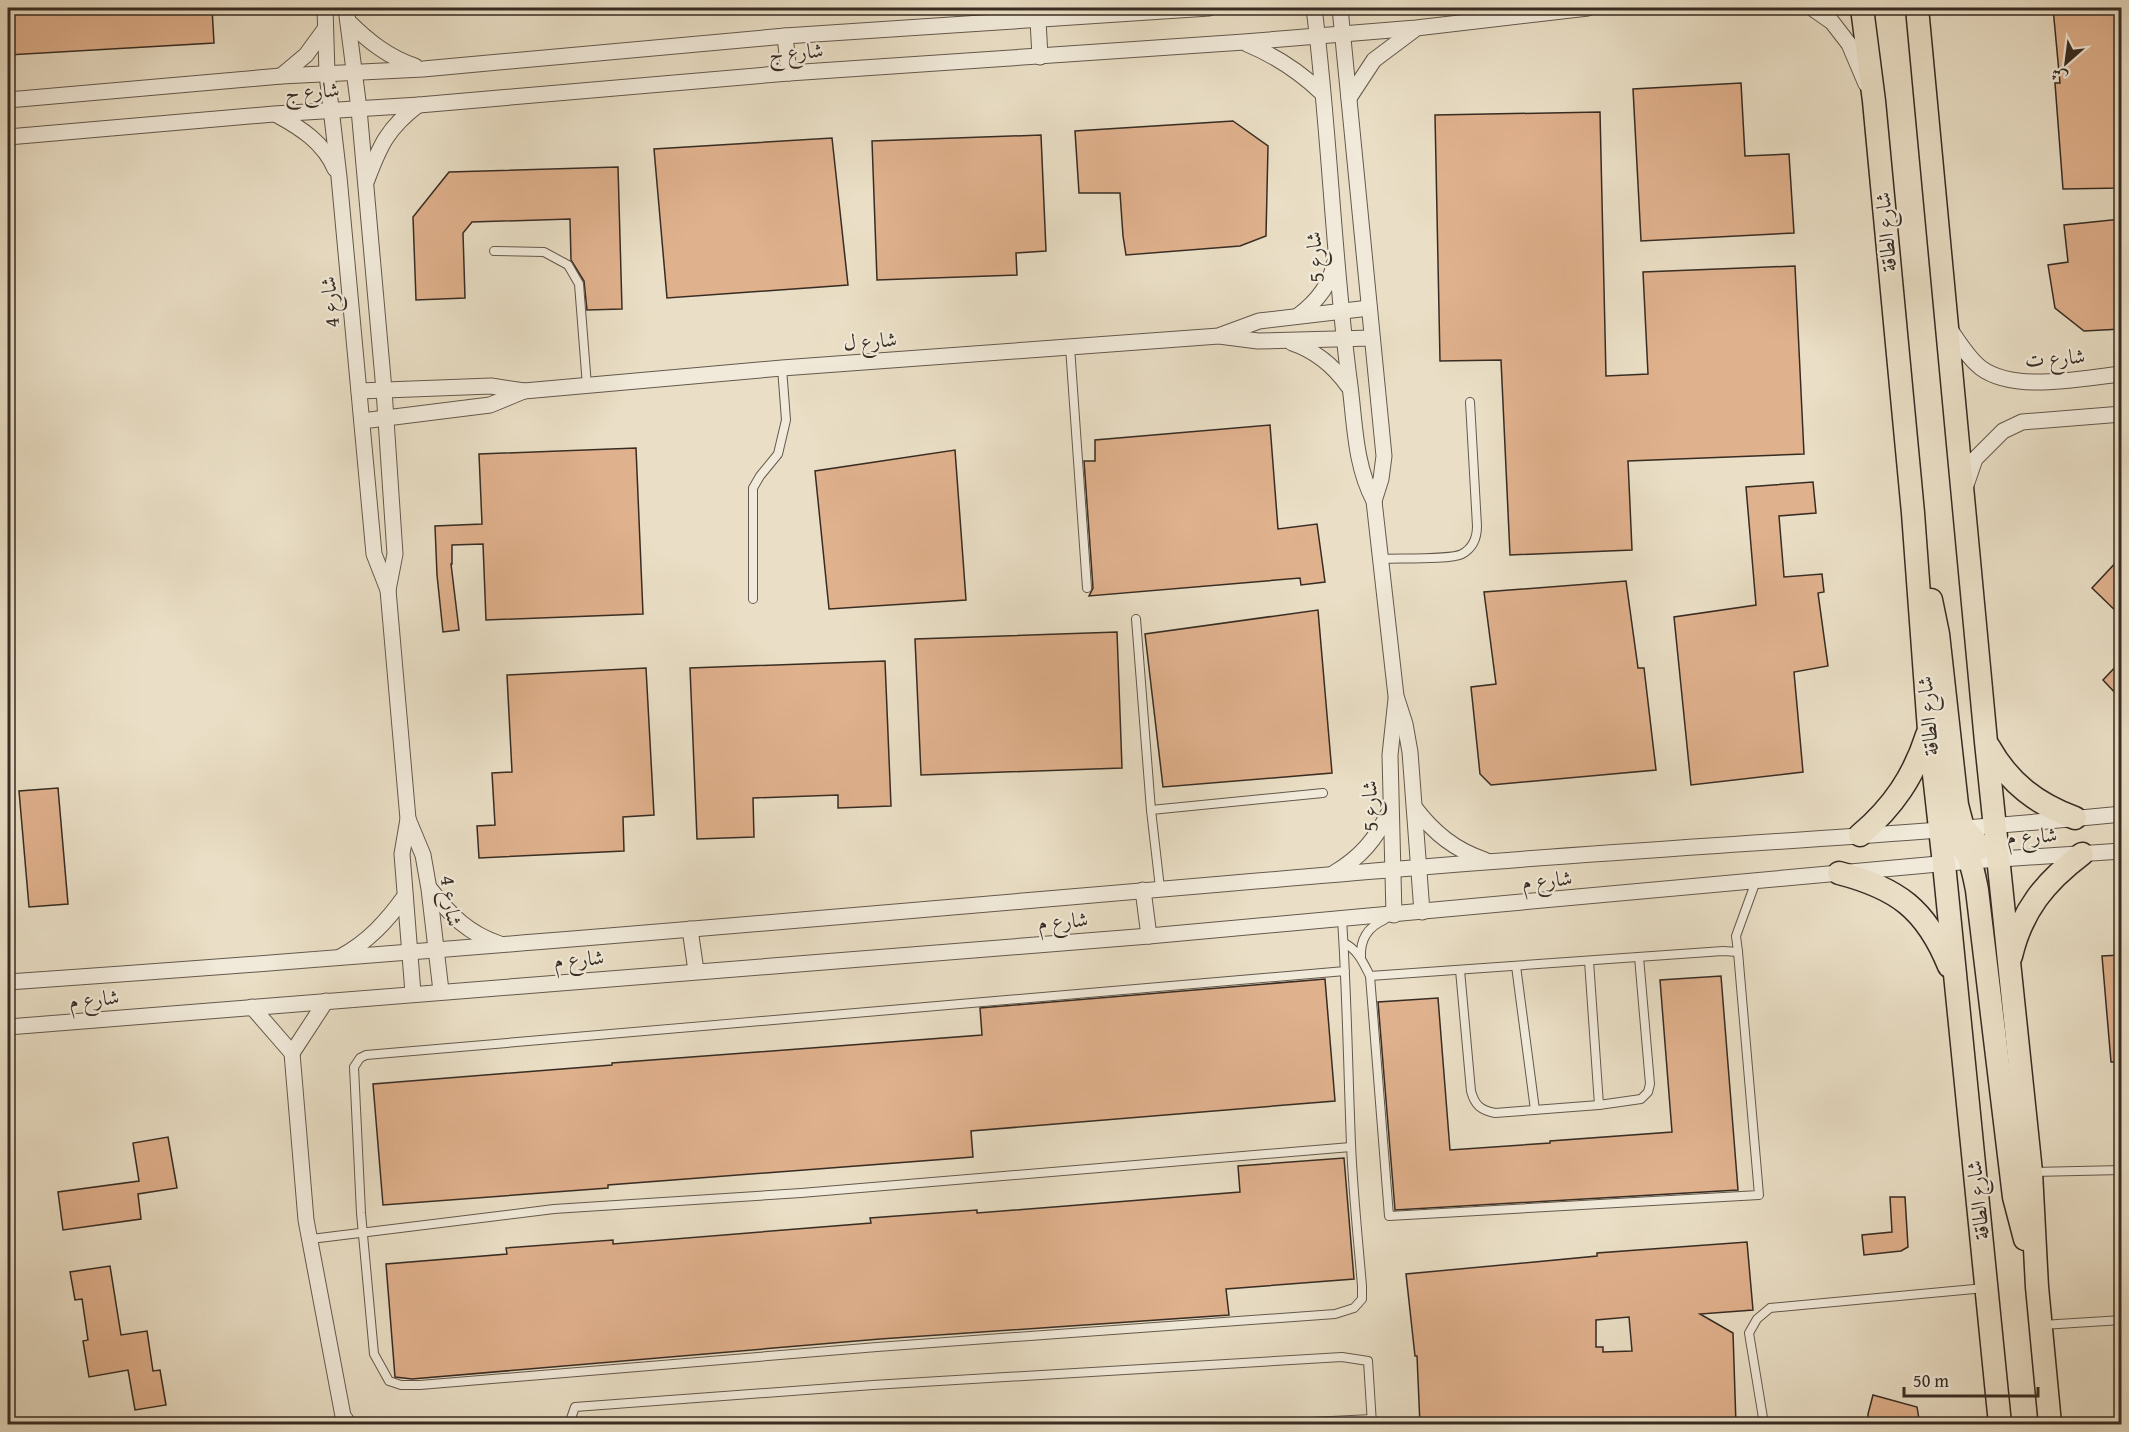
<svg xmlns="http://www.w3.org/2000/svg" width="2129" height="1432" viewBox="0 0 2129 1432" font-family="'Gentium Book Plus',Amiri,serif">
	<rect width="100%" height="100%" fill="#eadfc6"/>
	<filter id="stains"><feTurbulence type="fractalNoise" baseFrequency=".00333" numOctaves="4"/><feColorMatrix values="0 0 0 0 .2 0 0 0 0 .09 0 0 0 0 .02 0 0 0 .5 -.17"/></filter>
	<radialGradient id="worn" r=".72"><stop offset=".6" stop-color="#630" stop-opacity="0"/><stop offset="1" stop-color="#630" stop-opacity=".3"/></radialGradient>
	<g fill="#e0b18d" stroke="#372c23" stroke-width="1.5" fill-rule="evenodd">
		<polygon points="8,8 212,8 214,43 8,55"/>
		<polygon points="2053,8 2121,8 2121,188 2063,189 2055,83 2060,83"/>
		<polygon points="1741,83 1745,156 1789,154 1794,233 1641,241 1633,89"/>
		<polygon points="1600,112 1606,376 1648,374 1643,272 1795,266 1804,454 1628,461 1632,550 1510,555 1501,360 1440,361 1435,115"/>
		<polygon points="1233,121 1268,146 1266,236 1240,246 1126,255 1123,236 1120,193 1079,193 1075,131"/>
		<polygon points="1041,135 1046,251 1016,253 1017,275 877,280 872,141"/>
		<polygon points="832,138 848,285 667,298 654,149"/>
		<polygon points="618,167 622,309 587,310 584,281 571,260 570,219 472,222 463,233 465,298 416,300 413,217 449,172"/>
		<polygon points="2121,219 2121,329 2084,331 2055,308 2048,265 2068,262 2064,225"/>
		<polygon points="1270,425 1278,529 1317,524 1325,582 1301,585 1300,578 1089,596 1093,588 1084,461 1095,461 1095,440"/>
		<polygon points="636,448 643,614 486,620 483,544 452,545 452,564 451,564 459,630 443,632 437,575 435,526 482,524 479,454"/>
		<polygon points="955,450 966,600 829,609 815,471"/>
		<polygon points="1813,482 1816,513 1779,516 1784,577 1822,574 1824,592 1818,593 1828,666 1794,672 1803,772 1691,785 1674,617 1756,605 1746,487"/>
		<polygon points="2121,557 2121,616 2092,588"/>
		<polygon points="1626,581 1638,668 1644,668 1656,770 1491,785 1480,774 1471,687 1496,684 1484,592"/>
		<polygon points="1318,610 1332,773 1163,787 1145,634"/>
		<polygon points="1117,632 1122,768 921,775 915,639"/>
		<polygon points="885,661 891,806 838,808 838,795 753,798 754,837 697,839 690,668"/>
		<polygon points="2121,661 2121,699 2103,680"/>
		<polygon points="646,668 654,815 623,817 624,851 479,858 477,826 495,825 492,773 512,772 507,675"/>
		<polygon points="58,788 68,904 29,907 19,791"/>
		<polygon points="2121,955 2121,1062 2111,1062 2102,956"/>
		<polygon points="1721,976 1738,1190 1395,1210 1378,1002 1438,998 1450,1150 1550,1143 1550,1141 1672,1132 1660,980"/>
		<polygon points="1325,979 1335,1101 971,1131 973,1157 608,1185 608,1188 383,1205 373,1084 612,1065 612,1063 982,1035 980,1008"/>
		<polygon points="168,1137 177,1188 138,1194 141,1219 63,1230 58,1192 139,1181 133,1143"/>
		<polygon points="1344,1158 1354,1279 1226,1289 1229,1315 880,1339 412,1379 395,1377 386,1264 507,1254 506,1248 613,1240 613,1244 871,1223 870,1218 977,1210 977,1213 1240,1192 1238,1166"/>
		<polygon points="1890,1197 1905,1197 1908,1247 1901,1251 1864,1255 1862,1235 1892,1232"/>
		<path d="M1747,1242L1753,1310L1700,1314L1733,1333L1736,1425H1420L1417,1356H1415L1406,1274L1597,1256V1253ZM1629,1317L1632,1351L1603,1352V1347H1596V1320Z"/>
		<polygon points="110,1266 121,1335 147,1331 153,1371 160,1370 166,1405 135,1410 128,1370 89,1377 83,1341 88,1340 82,1299 75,1300 70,1272"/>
		<polygon points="1873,1395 1917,1407 1920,1425 1868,1425 1868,1414"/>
	</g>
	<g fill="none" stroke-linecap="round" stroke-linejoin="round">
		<g stroke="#64594c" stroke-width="10">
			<g id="lane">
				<polyline points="494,251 544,252 568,265 579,284 587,386"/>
				<polyline points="1070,347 1087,588"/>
				<path d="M1381,559C1397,558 1451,560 1462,554C1473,548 1477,538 1477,526L1470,402"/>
				<polyline points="753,599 753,488 760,476 778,454 786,420 782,368"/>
				<polyline points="1136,619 1151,810 1160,888"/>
				<polyline points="1151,810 1323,793"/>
				<path d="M1342,919C1347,994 1348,1069 1351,1144C1353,1192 1358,1239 1362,1286V1299L1354,1308L1335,1314L877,1347L420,1385H401L389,1381L374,1354L361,1213L354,1067L360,1058L366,1055L1345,971"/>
				<path d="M1344,943C1358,950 1363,962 1370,976L1723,951L1738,952L1736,936L1756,881"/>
				<path d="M1361,957C1360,939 1368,927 1384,920"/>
				<polyline points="1589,961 1599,1105 1641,1099 1648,1092 1650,1084 1639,957"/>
				<polyline points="1516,966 1535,1110"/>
				<path d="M1460,970L1471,1091C1475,1106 1481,1110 1495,1113L1599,1105"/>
				<polyline points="1370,976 1389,1216 1759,1195 1738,952"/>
				<polyline points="2033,1172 2122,1170"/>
				<polyline points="311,1239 554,1209 801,1193 1351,1147"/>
				<polyline points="2042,1325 2122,1320"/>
				<polyline points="569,1424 575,1407 873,1385 1342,1357 1368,1361 1372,1424"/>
				<polyline points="1268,1424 1372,1419"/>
				<polyline points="1764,1424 1749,1333 1757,1319 1770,1308 1985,1288"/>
			</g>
		</g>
		<g stroke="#64594c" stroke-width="17">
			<g id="street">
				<polyline points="325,8 327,74 339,177 374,554 388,590"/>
				<polyline points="346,8 359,109 384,390 395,554 388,590 408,819 402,854 413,993"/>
				<path d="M1314,8C1330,133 1333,260 1350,386C1355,425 1355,465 1374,501L1396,696L1405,724L1410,752L1422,912"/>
				<polyline points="1340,8 1384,456 1381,479 1374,501"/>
				<polyline points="1812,8 1832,22 1849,44 1866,84"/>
				<polyline points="1038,20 1040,57"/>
				<path d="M348,21C368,41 388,57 415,66"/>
				<polyline points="785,36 789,73"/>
				<path d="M1247,44C1276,56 1299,71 1322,93"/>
				<polyline points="281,76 306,55 325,29"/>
				<polyline points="1349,98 1374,60 1414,30"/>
				<polyline points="8,100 281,76 423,69 785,36 1209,8"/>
				<path d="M277,115C301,128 324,143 335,169"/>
				<polyline points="8,137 274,114 419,105 789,73 1244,42 1416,28 1588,8"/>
				<path d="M367,180C380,145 388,128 418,105"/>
				<path d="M1299,315C1316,302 1330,286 1334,264"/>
				<path d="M1949,328C1959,342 1968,358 1981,368C2015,393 2081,378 2122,374"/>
				<polyline points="1221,335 1259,321 1369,308"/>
				<path d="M1292,343C1316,351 1333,365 1348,386"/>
				<polyline points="359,391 491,386 524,391 782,368 1219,336 1258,341 1372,338"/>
				<polyline points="362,421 490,405 524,391"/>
				<polyline points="1965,488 1975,459 2003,431 2022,422 2122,414"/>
				<path d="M1415,808C1434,833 1455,850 1485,860"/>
				<polyline points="408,819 423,855 429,889 441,991"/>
				<path d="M1334,873C1360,858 1376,839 1389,812"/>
				<path d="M431,890C450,915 469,934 500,944"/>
				<polyline points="1143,890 1149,936"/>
				<polyline points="1394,915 1390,755 1396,699"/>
				<polyline points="690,929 696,971"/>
				<path d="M340,957C368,942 387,921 405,896"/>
				<path d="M8,982C472,950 935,908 1399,869C1640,848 1881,838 2122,814"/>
				<polyline points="252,1007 292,1053 306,1220 343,1416 349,1424"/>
				<polyline points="8,1027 1149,936 1971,861 2122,851"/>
				<polyline points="292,1053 326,1001"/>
			</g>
		</g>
		<g stroke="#372c23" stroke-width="25">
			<g id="primary">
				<polyline points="1862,8 1874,101 1913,513 1929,730 1944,864 2000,1424"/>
				<polyline points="1917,8 1986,742 2031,1172 2037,1287 2050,1424"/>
				<polyline points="1931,600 1938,634 1957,805 1963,828 1982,848"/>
				<path d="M1989,747C2009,783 2037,804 2075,818"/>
				<path d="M1941,829C1968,847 1971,858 1977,890L2014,1197L2025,1239"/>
				<path d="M1860,835C1893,807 1914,776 1927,735"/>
				<path d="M1839,873C1897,888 1926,909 1949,966"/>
				<path d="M2011,956C2022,910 2045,882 2082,854"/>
			</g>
		</g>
		<use href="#lane" stroke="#f1eada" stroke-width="8"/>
		<use href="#street" stroke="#f1eada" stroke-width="15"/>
		<use href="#primary" stroke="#eadfc6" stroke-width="22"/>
	</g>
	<g text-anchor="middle" stroke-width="4.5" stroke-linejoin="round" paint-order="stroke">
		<g font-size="21" fill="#372c23" stroke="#f1eada">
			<text transform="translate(796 52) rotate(-4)" y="7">شارع ج</text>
			<text transform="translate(312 91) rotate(-3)" y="7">شارع ج</text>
			<text transform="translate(1886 232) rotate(-95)" y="7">شارع الطاقة</text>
			<text transform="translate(1315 257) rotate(-94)" y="7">شارع 5</text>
			<text transform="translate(330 302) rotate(-95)" y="7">شارع 4</text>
			<text transform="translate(870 341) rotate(-4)" y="7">شارع ل</text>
			<text transform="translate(2055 358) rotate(-4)" y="7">شارع ت</text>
			<text transform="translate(1928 716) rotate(-95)" y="7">شارع الطاقة</text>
			<text transform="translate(1370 806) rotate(-91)" y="7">شارع 5</text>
			<text transform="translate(2032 836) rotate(-3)" y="7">شارع م</text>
			<text transform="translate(1547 880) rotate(-5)" y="7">شارع م</text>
			<text transform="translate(451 901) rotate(82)" y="7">شارع 4</text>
			<text transform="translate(1063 921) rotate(-4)" y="7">شارع م</text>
			<text transform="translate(579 959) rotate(-4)" y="7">شارع م</text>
			<text transform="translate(94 999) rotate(-5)" y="7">شارع م</text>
			<text transform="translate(1978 1200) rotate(-96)" y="7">شارع الطاقة</text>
		</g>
	</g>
	<rect width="2129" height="1432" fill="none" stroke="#eadfc6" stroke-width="30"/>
	<rect x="9" y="9" width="2111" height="1414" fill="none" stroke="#372c23" stroke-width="3"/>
	<rect x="15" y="15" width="2099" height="1402" fill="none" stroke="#372c23" stroke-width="1.5"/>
	<g transform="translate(2066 63) rotate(208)" stroke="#f1eada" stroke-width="4.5" paint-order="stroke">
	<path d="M0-4.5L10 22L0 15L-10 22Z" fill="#372c23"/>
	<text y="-9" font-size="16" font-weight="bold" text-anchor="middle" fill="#372c23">ش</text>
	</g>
	<path d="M1904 1387v9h134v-9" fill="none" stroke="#372c23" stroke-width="3"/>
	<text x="1913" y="1387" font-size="18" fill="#372c23" stroke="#f1eada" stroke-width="4.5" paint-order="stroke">50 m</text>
	<rect width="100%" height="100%" filter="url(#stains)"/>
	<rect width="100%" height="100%" fill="url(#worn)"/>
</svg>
